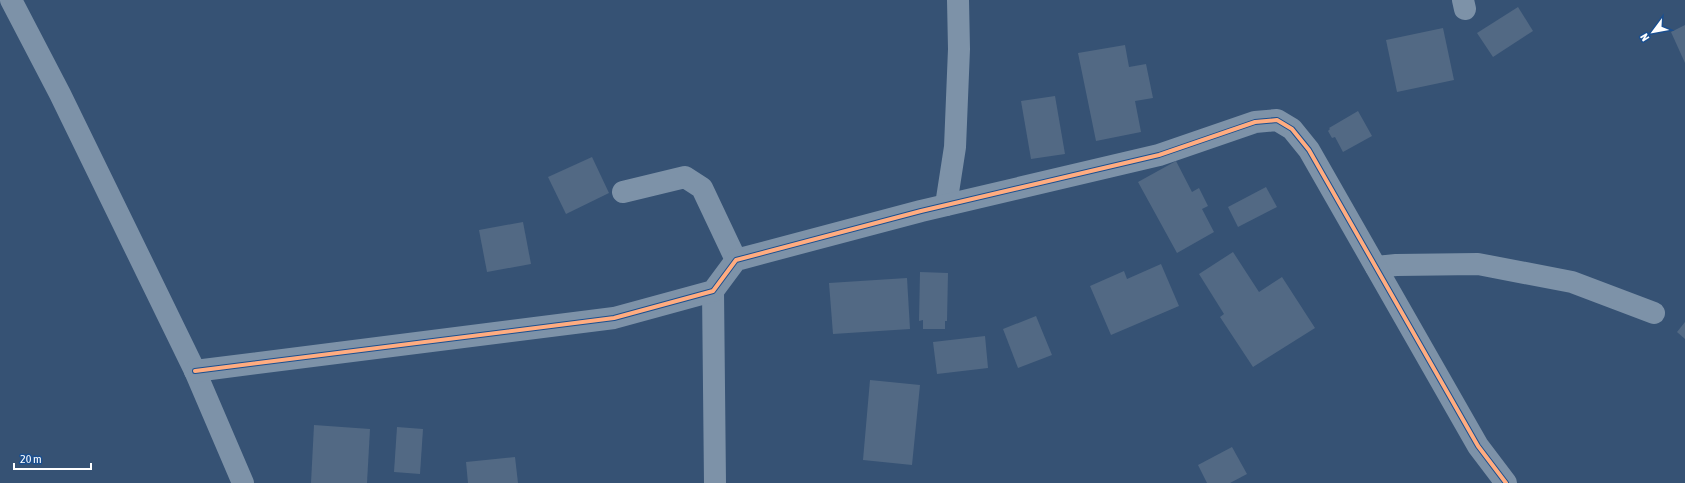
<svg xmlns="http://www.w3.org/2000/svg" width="1685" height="483" viewBox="0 0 1685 483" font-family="'Asap Condensed',sans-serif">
	<rect width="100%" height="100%" fill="#365274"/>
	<g fill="#526984">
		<polygon points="1518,7 1533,31 1493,57 1477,33"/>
		<polygon points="1685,25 1685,63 1671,32"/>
		<polygon points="1443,28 1454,80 1397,92 1386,40"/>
		<polygon points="1125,45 1129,67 1146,64 1153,98 1135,101 1141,132 1096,141 1078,53"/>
		<polygon points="1055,96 1065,154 1031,159 1021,101"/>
		<polygon points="1358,111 1372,136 1343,152 1335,137 1332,138 1328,131 1330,129 1329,128"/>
		<polygon points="592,157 609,193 566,214 548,177"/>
		<polygon points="1176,161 1192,192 1199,188 1208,206 1202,209 1214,232 1177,253 1138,182"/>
		<polygon points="1266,187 1277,207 1238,227 1228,207"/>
		<polygon points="523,222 531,264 487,272 479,230"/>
		<polygon points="1233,252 1259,292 1282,277 1315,328 1253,367 1220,317 1224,314 1199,274"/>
		<polygon points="1161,264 1179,306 1111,335 1090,286 1124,271 1127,279"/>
		<polygon points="920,272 948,273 947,321 945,321 945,329 923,329 923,320 919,321"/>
		<polygon points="907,278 910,329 833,334 829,283"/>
		<polygon points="1036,316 1052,355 1018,368 1003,329"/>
		<polygon points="1685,322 1685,339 1677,332"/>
		<polygon points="985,336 988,368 937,374 933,342"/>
		<polygon points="870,380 920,385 912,465 863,460"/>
		<polygon points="314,425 370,429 367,483 311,483"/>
		<polygon points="397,427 423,429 420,474 394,472"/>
		<polygon points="1232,447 1247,474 1230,483 1207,483 1198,465"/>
		<polygon points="515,457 518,483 468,483 466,462"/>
	</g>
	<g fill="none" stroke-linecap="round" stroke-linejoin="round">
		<g stroke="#7d92a8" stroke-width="22">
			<polyline points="11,0 60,94 195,371 243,483"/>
			<polyline points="1463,0 1465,9"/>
			<polyline points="623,192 685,177 702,188 736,260"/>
			<polyline points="946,205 955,147 959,49 958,0"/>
			<polyline points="1376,267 1396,265 1478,264 1572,282 1654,313"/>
			<polyline points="713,291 715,483"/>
			<polyline points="195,371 614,318 713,291 736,260 921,211 1159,155 1255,122 1277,120 1292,129 1309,150 1478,446 1506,483"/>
		</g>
		<g stroke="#1b4f8f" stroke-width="6">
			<polyline id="cycleway" points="195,371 614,318 713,291 736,260 921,211 1159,155 1255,122 1277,120 1292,129 1309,150 1478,446 1506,483"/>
		</g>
		<use href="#cycleway" stroke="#ffac80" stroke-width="4"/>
	</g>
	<g transform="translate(1653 32) rotate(238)" stroke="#1b4f8f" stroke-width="3" paint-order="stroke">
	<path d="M0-3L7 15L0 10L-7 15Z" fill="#ffffff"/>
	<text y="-6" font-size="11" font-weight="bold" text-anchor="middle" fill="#ffffff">N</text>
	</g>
	<path d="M14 463v6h77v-6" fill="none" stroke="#ffffff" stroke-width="2"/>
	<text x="20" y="463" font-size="12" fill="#ffffff" stroke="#1b4f8f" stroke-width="3" paint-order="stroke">20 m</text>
</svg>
